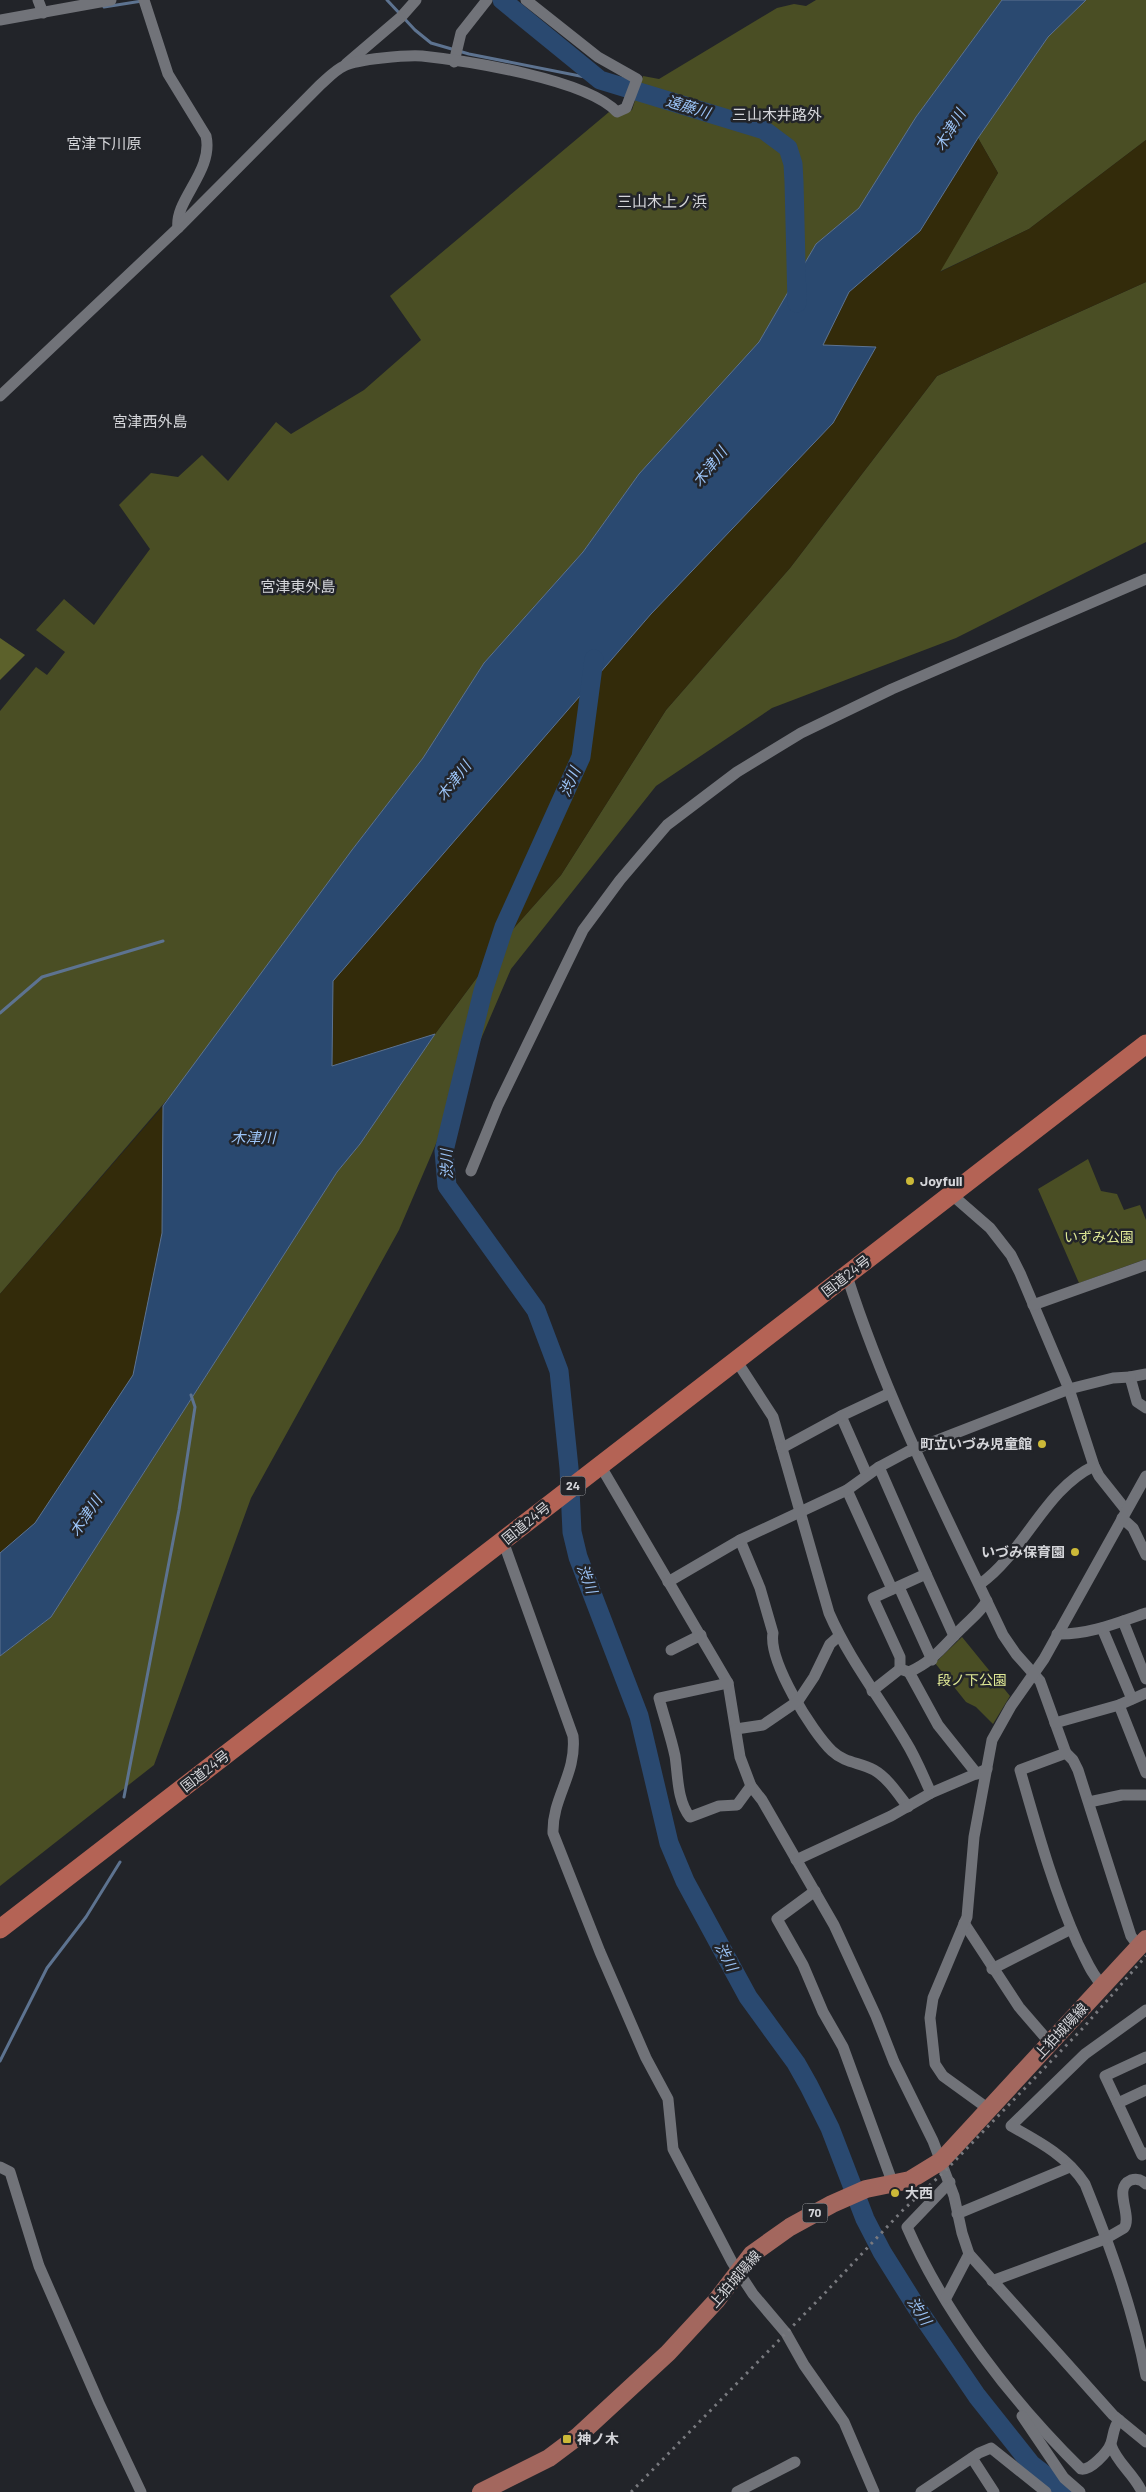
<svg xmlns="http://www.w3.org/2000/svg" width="1146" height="2492" viewBox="0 0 1146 2492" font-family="Barlow,'Noto Sans JP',sans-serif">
	<rect width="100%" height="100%" fill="#222429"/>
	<g fill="#4a4e24">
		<polygon points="816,0 1002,0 916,117 859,208 816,244 759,342 639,474 583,552 484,663 423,758 352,850 184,1080 0,1294 0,711 36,667 47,675 65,652 36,630 64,599 94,625 150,549 119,505 151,473 178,477 202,455 228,481 276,422 291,434 364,390 421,340 390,296 609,112 615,116 632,110 643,76 659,79 777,8 794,4 806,6"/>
		<polygon points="1086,0 1146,0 1146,140 1029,229 939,272 998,173 978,138 1048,37"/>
		<polygon points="1146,282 1146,542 956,638 772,708 656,786 511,969 399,1230 251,1498 154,1765 0,1886 0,1656 51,1617 337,1172 360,1144 435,1034 513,929 561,875 666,710 790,568 937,376"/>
		<polygon points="1088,1159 1101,1191 1117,1194 1124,1210 1140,1205 1146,1220 1146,1259 1079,1283 1038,1189"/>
		<polygon points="962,1637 1010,1696 993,1724 976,1707 966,1702 935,1663"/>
	</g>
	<polygon fill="#5c612b" points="0,638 25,655 0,680"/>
	<g fill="#332b0a">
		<polygon points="978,138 998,173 940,272 1029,229 1146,140 1146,282 937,376 790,568 666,710 561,875 513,929 435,1034 331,1066 333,981 651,614 833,423 876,347 822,345 849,292 920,231"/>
		<polygon points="163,1106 162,1233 133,1375 35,1523 0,1553 0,1294"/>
	</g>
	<polygon fill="#2a4970" stroke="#5d7390" points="1002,0 1086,0 1048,37 978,138 920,231 849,292 823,345 876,347 833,423 651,614 333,981 332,1066 435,1034 360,1144 337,1172 51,1617 0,1656 0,1553 35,1523 133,1375 162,1233 163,1106 352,850 423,758 484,663 583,552 639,474 759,342 816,244 859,208 916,117"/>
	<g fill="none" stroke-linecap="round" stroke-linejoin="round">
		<g stroke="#5d7390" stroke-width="3">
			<polyline points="387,0 415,30 431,43 469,54 600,80"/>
			<polyline points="104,7 142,1"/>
			<polyline points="0,1013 42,977 163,941"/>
			<polyline points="124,1797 179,1510 195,1407 191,1395"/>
			<polyline points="0,2061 47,1968 86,1917 120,1862"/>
		</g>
		<g stroke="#2a4970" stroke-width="19">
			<polyline points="502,0 600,80 764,130 788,148 793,164 794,182 797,303"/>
			<polyline points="594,659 581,757 504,927 483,991 444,1151 447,1186 536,1310 559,1371 569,1468 572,1532 578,1557 639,1716 669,1843 685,1881 748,1997 796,2063 809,2086 830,2128 865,2219 882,2252 917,2308 977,2396 1012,2440 1031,2464 1067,2492"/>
		</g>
		<g stroke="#717379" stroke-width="11">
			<polyline points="38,0 43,13"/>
			<path d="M144,0L168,74L206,136C214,171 174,200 178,228"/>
			<polyline points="0,20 111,0"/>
			<polyline points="454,62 461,33 487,0"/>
			<polyline points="346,64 401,17 416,0"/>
			<path d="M0,396L178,228L320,85C327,79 335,70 344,66C357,59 407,55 422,56C468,61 586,79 617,112L626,108L637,79L598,57L526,0"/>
			<polyline points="471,1171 498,1105 583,930 620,880 667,825 737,772 801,733 892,689 1146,579"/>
			<polyline points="951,1194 990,1228 1011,1255 1020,1273 1069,1389 1094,1466 1099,1476 1126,1510"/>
			<path d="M847,1276C887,1401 947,1517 1003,1635L1016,1654L1040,1681L1066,1753L1073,1760L1078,1770L1131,1936L1139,1947"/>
			<polyline points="1033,1305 1146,1265"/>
			<path d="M736,1360L773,1417L829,1613C849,1659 880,1698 906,1742C916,1758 923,1776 931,1793"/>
			<polyline points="1146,1374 1130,1377 1137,1402 1146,1408"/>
			<polyline points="841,1416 867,1475"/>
			<polyline points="782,1448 841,1416 890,1393"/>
			<polyline points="600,1465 728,1683 740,1757 751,1786 762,1800 834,1925 876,2016 894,2062 933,2141 954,2196 962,2233 969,2254 1113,2415 1146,2442"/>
			<polyline points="879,1467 926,1574"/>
			<polyline points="847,1490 892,1589"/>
			<polyline points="1122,1518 1133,1528 1146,1555"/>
			<path d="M740,1540L760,1588L773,1633C768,1661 812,1732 832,1751C846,1764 860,1762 874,1770C888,1778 898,1794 908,1807"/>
			<path d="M503,1541L573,1736C577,1774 552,1797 553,1833L600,1952L646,2058L668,2099L673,2149L732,2262L753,2294L786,2333L804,2365L844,2422L874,2492"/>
			<polyline points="668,1582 740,1540 847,1490 879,1467 907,1452 1069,1389 1113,1378 1130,1377"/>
			<path d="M980,1584C1024,1553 1045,1489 1094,1466"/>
			<polyline points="899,1587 932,1660"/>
			<polyline points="1123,1621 1146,1679"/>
			<polyline points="1102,1628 1132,1699"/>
			<path d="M1057,1634C1088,1635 1117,1623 1146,1613"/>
			<polyline points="671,1650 701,1635"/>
			<polyline points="900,1669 900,1657 873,1598 926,1574 954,1636"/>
			<polyline points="909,1672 938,1725 977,1774"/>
			<path d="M728,1683L659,1698C664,1717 671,1737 675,1756C678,1775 677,1801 690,1817L719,1806L737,1805L751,1786"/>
			<path d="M872,1691L900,1669L909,1672C934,1661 944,1645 963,1627C972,1618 980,1612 987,1601"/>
			<polyline points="1119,1705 1146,1773"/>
			<polyline points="1055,1723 1119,1705 1146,1693"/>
			<polyline points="736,1729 763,1725 798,1701 814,1677 830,1644 839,1636"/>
			<path d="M1066,1753L1020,1770C1037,1829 1053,1888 1078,1944C1086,1959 1091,1974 1103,1986"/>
			<polyline points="1089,1802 1122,1795 1146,1795"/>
			<polyline points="796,1860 891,1816 931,1793 987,1769"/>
			<polyline points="815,1891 777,1919 803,1965 823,2012 843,2047 893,2184"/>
			<polyline points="964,1923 1019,2007 1050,2043"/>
			<polyline points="992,1969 1071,1929"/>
			<path d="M1146,2010L1085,2054L1011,2126C1038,2141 1067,2156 1085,2184C1110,2246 1133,2309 1146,2376"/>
			<polyline points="1146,2057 1105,2076 1142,2155 1146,2153"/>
			<polyline points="1118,2103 1146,2090"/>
			<polyline points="990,2110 943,2076 935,2064 930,2018 933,1998 967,1917 974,1837 992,1740 1011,1706 1044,1659 1146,1476"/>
			<polyline points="0,2167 10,2172 39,2266 99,2403 141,2492"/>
			<path d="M950,2182L907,2227C946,2316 1012,2401 1081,2469C1090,2471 1108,2452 1111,2443C1114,2434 1113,2428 1119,2420"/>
			<polyline points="957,2214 1070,2167"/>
			<path d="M992,2281L1105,2239L1124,2228C1133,2216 1112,2188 1131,2180C1137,2178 1142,2180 1146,2184"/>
			<polyline points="946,2298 969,2254"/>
			<polyline points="1022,2416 1064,2478 1080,2492"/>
			<path d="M1111,2445C1117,2463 1134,2474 1142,2492"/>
			<polyline points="972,2458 994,2492"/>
			<polyline points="737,2492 795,2462"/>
			<polyline points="921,2492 979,2453 991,2448 1046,2492"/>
		</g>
		<polyline stroke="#a3675e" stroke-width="18" points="481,2492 549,2458 577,2437 668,2353 716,2301 752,2254 790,2227 832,2204 866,2189 910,2180 941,2161 1146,1939"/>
		<polyline stroke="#b46355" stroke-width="19" points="0,1929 1146,1044"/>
		<polyline stroke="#797a7f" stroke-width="3" stroke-dasharray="2.5 5" stroke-linecap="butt" points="631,2492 825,2293 902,2211 946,2170 1083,2028 1146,1956"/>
	</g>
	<g fill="#ccb938" stroke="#222429" stroke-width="2">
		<circle cx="910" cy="1181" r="5"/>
		<circle cx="1042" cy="1444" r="5"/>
		<circle cx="1075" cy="1552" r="5"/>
		<circle cx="895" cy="2193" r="5"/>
		<rect x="562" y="2434" width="10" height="10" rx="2.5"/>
	</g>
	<g text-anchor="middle" stroke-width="5" stroke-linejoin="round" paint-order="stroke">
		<g fill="#222429" stroke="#9fa0a4" stroke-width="1">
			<rect x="560.5" y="1476.5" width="25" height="19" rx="4"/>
			<rect x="802.5" y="2203.5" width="25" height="19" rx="4"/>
		</g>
		<g font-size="12" font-weight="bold" fill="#d4d5d9">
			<text x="573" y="1490">24</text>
			<text x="815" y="2217">70</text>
		</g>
		<g font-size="14" font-weight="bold" fill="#d4d5d9" stroke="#222429" text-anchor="start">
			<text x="920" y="1186">Joyfull</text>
			<text x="1032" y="1449" text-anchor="end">町立いづみ児童館</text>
			<text x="1065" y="1557" text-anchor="end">いづみ保育園</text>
			<text x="905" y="2198">大西</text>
			<text x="577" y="2444">神ノ木</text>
		</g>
		<g font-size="14" fill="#dfe895" stroke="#222429">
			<text x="1099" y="1242">いずみ公園</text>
			<text x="972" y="1685">段ノ下公園</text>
		</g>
		<g font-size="14" fill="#d4d5d9" stroke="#222429">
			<text transform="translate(846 1276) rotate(-38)" y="5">国道24号</text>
			<text transform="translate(526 1523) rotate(-39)" y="5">国道24号</text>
			<text transform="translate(205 1771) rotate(-38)" y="5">国道24号</text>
			<text transform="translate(1061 2031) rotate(-47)" y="5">上狛城陽線</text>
			<text transform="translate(735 2279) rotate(-49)" y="5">上狛城陽線</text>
		</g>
		<g font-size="15" font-style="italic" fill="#9bc3f6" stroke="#222429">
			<text transform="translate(688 107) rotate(17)" y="5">遠藤川</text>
			<text transform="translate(950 130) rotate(-59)" y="5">木津川</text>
			<text transform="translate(710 467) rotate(-52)" y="5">木津川</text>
			<text transform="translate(454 781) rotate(-52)" y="5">木津川</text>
			<text transform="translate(570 782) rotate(-66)" y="5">渋川</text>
			<text x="253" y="1143">木津川</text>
			<text transform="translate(447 1164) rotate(-91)" y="5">渋川</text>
			<text transform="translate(86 1516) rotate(-56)" y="5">木津川</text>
			<text transform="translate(587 1579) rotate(69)" y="5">渋川</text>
			<text transform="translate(726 1957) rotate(62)" y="5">渋川</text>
			<text transform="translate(919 2311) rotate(57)" y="5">渋川</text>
		</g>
		<g font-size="15" fill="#d4d5d9" stroke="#222429">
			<text x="777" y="120">三山木井路外</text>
			<text x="104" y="149">宮津下川原</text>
			<text x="662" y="207">三山木上ノ浜</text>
			<text x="150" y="427">宮津西外島</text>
			<text x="298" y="592">宮津東外島</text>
		</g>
	</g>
</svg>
